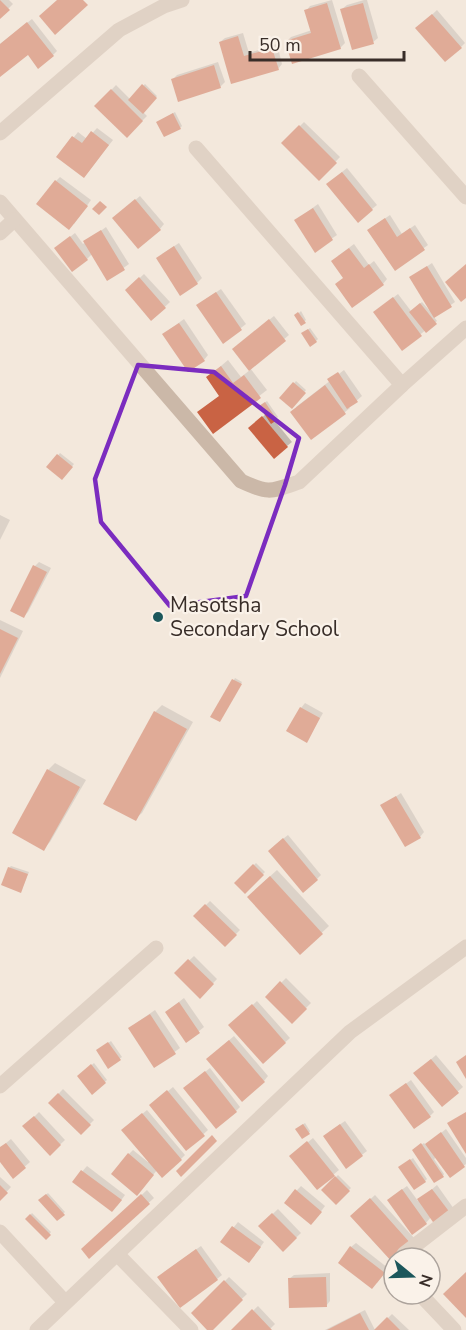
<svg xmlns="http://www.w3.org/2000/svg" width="466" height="1330" viewBox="0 0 466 1330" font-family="'Nunito Sans',sans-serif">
	<rect width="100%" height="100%" fill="#f3e8dc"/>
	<g fill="#0003">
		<polygon points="0,0 9,0 13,4 0,17"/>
		<polygon points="332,0 345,43 340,48 287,41 291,37 312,30 306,11 310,6"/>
		<polygon points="364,0 367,0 378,38 373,42 342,9 347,5"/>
		<polygon points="437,10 465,43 461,47 418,28"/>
		<polygon points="32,19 57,51 53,55 28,53 0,75 0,44"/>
		<polygon points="243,33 249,53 277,44 282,64 278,69 232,82 220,42 225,38"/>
		<polygon points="218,62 225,82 220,87 173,79 177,75"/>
		<polygon points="145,84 157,96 143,112 147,116 127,136 96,106 116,85 130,99"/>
		<polygon points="175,112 182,126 180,128 158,122"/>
		<polygon points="304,122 340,157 319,179 283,143"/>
		<polygon points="97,128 113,140 88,172 58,157 78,132 87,139"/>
		<polygon points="347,168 377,205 372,209 332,180"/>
		<polygon points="60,177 91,200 74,224 56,181"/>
		<polygon points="140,196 164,224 160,229 119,214"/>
		<polygon points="318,204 337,235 315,250 296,220"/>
		<polygon points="390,215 402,234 415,225 428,245 395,269 374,226"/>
		<polygon points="106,227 129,264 108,279 92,254 87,259 61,244 75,233 83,244"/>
		<polygon points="179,243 202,278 197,283 162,254"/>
		<polygon points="354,244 369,265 374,261 387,279 383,284 337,284 345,277 338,256"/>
		<polygon points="432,263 455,302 434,317 437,321 402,349 380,308 398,294 411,311 422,302 429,310 430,309 411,277"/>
		<polygon points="144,274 170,302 152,319 127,290"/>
		<polygon points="221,289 246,324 223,342 203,301"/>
		<polygon points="301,311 306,320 301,324 296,316"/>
		<polygon points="274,316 289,335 250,368 267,390 213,432 206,406 221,395 208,377 228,360 241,377 250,370 238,345"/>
		<polygon points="184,319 208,355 204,360 169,330"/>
		<polygon points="310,328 318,339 316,341 305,332"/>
		<polygon points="344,370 362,396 349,407 350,408 345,412 311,438 296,407"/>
		<polygon points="296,381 306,390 292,407 281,398"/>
		<polygon points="267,401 278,417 274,420 292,442 287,446 254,424 266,414 263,404"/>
		<polygon points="60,453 74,464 62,478 48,467"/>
		<polygon points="0,515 10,520 0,540"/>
		<polygon points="39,562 51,568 28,612 24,616 35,566"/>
		<polygon points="0,620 23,631 0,678"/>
		<polygon points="235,678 242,682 221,718 213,716"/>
		<polygon points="305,703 323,713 307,741 301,708"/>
		<polygon points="162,705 193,722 142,813 135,819 155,712"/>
		<polygon points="55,763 86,780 50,842 43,849 48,770"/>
		<polygon points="401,793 424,832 420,837 382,806"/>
		<polygon points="288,835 321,875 317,879 274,846"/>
		<polygon points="256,863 265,872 245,892 236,883"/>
		<polygon points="11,866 29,872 21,891 9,868"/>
		<polygon points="277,870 329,926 300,953 255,890"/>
		<polygon points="210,901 240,930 225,945 195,916"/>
		<polygon points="194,956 217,979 200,997 176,973"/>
		<polygon points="286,978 311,1003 292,1022 267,997"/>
		<polygon points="184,998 204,1027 187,1041 166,1012"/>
		<polygon points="257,1001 290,1038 263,1062 235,1021"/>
		<polygon points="155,1010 180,1048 155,1066 135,1024"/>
		<polygon points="234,1036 268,1076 264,1081 212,1055"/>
		<polygon points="111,1041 122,1057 109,1066 100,1049"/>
		<polygon points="436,1055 463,1087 442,1105 420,1069"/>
		<polygon points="94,1063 107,1080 92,1093 79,1076"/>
		<polygon points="210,1068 240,1107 236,1111 190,1084"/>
		<polygon points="411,1080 434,1112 430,1116 396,1091"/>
		<polygon points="173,1087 208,1130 187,1149 156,1101"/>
		<polygon points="63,1089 94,1120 81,1133 50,1103"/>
		<polygon points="147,1110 185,1155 181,1159 157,1170 142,1189 129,1154 133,1150 148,1162 149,1161 128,1126"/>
		<polygon points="39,1112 65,1140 51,1153 25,1126"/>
		<polygon points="345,1121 367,1151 346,1167 329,1132"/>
		<polygon points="305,1123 310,1131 309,1133 299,1127"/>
		<polygon points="446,1129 466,1158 466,1164 450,1176 437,1157 434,1159 444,1174 443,1176 416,1148 424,1143 426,1145"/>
		<polygon points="313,1138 339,1170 317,1188 296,1152"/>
		<polygon points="11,1139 30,1162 13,1177 0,1160 0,1148"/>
		<polygon points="413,1158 427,1179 425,1181 402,1166"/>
		<polygon points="87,1166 125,1195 117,1206 74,1181"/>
		<polygon points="338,1175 351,1188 336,1203 323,1190"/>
		<polygon points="0,1177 11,1187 0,1199"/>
		<polygon points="437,1185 454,1209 431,1217 426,1223 393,1196 407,1186 418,1201"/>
		<polygon points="301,1186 325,1206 316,1218 286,1202"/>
		<polygon points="147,1190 154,1198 89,1257 83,1249"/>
		<polygon points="48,1193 65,1212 57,1219 40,1200"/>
		<polygon points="375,1195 415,1239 393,1260 352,1216"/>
		<polygon points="278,1209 301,1233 283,1250 260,1226"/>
		<polygon points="32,1213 51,1232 46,1238 27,1219"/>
		<polygon points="238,1222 264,1242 253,1257 222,1242"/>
		<polygon points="356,1243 388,1268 377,1283 351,1247"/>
		<polygon points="201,1246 222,1275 217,1279 164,1272"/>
		<polygon points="330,1273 330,1301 326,1306 289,1279 294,1275"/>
		<polygon points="229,1277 247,1294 209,1330 193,1313"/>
		<polygon points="258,1306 275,1324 269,1330 233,1330"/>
		<polygon points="365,1310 375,1330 325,1330"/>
		<polygon points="392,1314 409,1330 376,1330"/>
	</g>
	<g fill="#c96344">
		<polygon points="0,0 10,10 0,19"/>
		<polygon points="57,0 83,0 88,5 55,35 39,16"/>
		<polygon points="327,3 341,49 292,64 285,41 311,33 304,10"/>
		<polygon points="363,3 374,44 352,50 340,9"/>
		<polygon points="432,14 462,48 445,62 415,28"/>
		<polygon points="27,22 54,56 38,69 28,55 0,77 0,44"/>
		<polygon points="238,36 244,56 272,48 279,70 231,84 219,42"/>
		<polygon points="214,65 221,88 178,102 171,79"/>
		<polygon points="142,84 157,98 143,114 128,100"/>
		<polygon points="111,89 143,121 127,138 94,106"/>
		<polygon points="173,113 181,129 164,137 156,122"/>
		<polygon points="299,125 337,163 319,181 281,143"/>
		<polygon points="91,131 109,145 84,178 56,157 72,136 82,143"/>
		<polygon points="342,172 373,210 358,223 326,184"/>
		<polygon points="55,180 88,206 69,230 36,204"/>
		<polygon points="135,199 161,230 138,249 112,218"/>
		<polygon points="100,201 107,207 99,215 92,209"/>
		<polygon points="313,208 333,240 315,253 294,220"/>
		<polygon points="385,218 397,237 410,228 425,250 395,271 367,230"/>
		<polygon points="101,230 125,270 107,281 83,241"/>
		<polygon points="70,236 88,260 72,272 54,248"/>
		<polygon points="174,246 198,284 180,296 156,258"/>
		<polygon points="349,248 364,268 369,264 384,285 352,308 335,284 343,278 331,261"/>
		<polygon points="466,264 466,298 461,302 445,282"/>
		<polygon points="427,266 452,307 434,318 409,277"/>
		<polygon points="139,277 166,308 151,321 125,290"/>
		<polygon points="216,292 242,330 223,344 196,305"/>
		<polygon points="393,297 422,336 402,351 373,312"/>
		<polygon points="420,303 437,324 426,333 409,312"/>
		<polygon points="298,312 306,323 301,326 294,315"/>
		<polygon points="269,319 286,341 249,371 232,349"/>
		<polygon points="179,323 205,361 188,372 162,334"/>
		<polygon points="308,329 317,342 310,347 301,333"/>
		<polygon points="221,366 233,383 244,375 261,398 213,434 197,412 219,396 206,377"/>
		<polygon points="338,372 358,402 347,409 327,379"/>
		<polygon points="293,382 306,393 292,409 279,398"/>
		<polygon points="325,385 346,414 311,440 290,412"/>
		<polygon points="265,402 277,420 271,424 259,406"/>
		<polygon points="262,416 288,447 274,459 248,428"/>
		<polygon points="57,454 73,467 62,480 46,467"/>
		<polygon points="33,565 47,572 24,618 10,611"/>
		<polygon points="0,629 18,638 0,674"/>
		<polygon points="232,679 242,684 220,722 210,717"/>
		<polygon points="300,707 320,718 307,743 286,731"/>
		<polygon points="154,711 187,729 136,821 103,804"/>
		<polygon points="47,769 80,787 44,851 12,833"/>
		<polygon points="396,796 421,838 405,847 380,805"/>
		<polygon points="283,838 318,880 303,893 268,851"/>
		<polygon points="253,864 264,875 245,894 234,883"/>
		<polygon points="8,867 28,874 21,893 1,885"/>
		<polygon points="270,876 323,934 300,955 247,897"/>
		<polygon points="205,904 237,935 225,947 193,916"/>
		<polygon points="188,959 214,984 200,999 174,973"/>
		<polygon points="280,981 307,1009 292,1024 265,997"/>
		<polygon points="179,1002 200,1033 186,1043 165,1012"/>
		<polygon points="252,1004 286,1043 263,1064 228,1025"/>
		<polygon points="150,1014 176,1054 154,1068 128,1028"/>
		<polygon points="229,1040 265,1082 242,1102 206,1059"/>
		<polygon points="108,1042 121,1060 108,1069 96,1050"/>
		<polygon points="466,1055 466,1079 456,1062"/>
		<polygon points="431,1059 459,1093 442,1107 413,1073"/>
		<polygon points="91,1064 106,1083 92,1095 77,1076"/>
		<polygon points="205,1071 237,1112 216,1129 183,1088"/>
		<polygon points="406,1083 431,1117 414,1129 389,1095"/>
		<polygon points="167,1090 205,1136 186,1151 149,1105"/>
		<polygon points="58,1093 91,1125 81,1135 48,1103"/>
		<polygon points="466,1112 466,1154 447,1123"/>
		<polygon points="142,1113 182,1160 162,1178 121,1130"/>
		<polygon points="34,1116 61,1145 50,1156 22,1126"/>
		<polygon points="303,1124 310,1134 302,1139 295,1129"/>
		<polygon points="340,1124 363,1156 346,1169 323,1136"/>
		<polygon points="441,1132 465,1167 450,1178 425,1144"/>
		<polygon points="212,1135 217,1141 181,1177 176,1171"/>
		<polygon points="307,1141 335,1176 317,1190 289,1156"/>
		<polygon points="6,1143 26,1168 13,1179 0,1162 0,1147"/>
		<polygon points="421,1143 444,1177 434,1183 412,1150"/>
		<polygon points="128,1153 154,1175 137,1196 111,1174"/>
		<polygon points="410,1159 426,1182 414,1190 398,1167"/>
		<polygon points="81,1170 122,1200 112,1212 72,1182"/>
		<polygon points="335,1176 350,1191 336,1205 321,1190"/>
		<polygon points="0,1185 8,1193 0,1201"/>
		<polygon points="295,1189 322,1212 311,1225 284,1203"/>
		<polygon points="402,1189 427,1224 412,1235 387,1200"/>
		<polygon points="432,1189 451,1214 435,1225 417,1199"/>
		<polygon points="46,1194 65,1215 57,1221 38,1200"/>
		<polygon points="141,1194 150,1204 89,1259 81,1249"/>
		<polygon points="370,1198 412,1245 398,1258 394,1258 393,1263 350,1216"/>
		<polygon points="272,1213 297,1238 283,1252 258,1226"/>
		<polygon points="30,1214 51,1235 46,1240 25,1219"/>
		<polygon points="232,1226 261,1247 249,1263 220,1242"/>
		<polygon points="350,1246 385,1273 372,1289 338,1263"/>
		<polygon points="196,1249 218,1280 180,1308 157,1277"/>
		<polygon points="466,1272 466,1318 443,1294"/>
		<polygon points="326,1277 327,1307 289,1308 288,1278"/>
		<polygon points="224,1280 243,1300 213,1330 207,1330 191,1313"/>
		<polygon points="252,1309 272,1330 231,1330"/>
		<polygon points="360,1313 369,1330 327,1330"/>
		<polygon points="387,1317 400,1330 374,1330"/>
	</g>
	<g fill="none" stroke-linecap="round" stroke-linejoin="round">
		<g stroke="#cbb8a8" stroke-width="15">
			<polyline points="359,76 466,197"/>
			<polyline points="0,133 119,30 164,6 182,0"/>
			<polyline points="196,148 402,385"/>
			<path d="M0,202L241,481C269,494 270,492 299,482L402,385L466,328"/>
			<polyline points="0,233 14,220"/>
			<polyline points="0,1086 156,948"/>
			<polyline points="0,1232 65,1302"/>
			<polyline points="117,1254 191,1330"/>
			<polyline points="402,1258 404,1254 466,1206"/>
			<polyline points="420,1294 454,1330"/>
			<polyline points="37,1330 350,1032 466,947"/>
		</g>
	</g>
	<path d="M0 0H466V1330H0ZM138,365L214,372L299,438L285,485L246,596L170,606L101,522L95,479Z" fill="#f3e8dc" fill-opacity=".55" fill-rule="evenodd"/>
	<path fill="none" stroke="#7b2cbf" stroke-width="4.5" stroke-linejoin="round" d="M138,365L214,372L299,438L285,485L246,596L170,606L101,522L95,479Z"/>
	<circle fill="#1c575b" stroke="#faf2e9" stroke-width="2" cx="158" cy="617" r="6"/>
	<g text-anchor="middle" stroke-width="4.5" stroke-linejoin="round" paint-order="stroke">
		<g font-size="21" fill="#382d28" stroke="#faf2e9" text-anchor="start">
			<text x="170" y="612">Masotsha<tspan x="170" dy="24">Secondary School</tspan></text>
		</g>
	</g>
	<g transform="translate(412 1276) rotate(109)"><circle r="28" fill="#faf2e9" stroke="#aca39c" stroke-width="1.5"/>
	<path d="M0-4.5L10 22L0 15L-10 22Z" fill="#1c575b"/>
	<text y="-9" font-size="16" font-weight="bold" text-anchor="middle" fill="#382d28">N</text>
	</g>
	<path d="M250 51v9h154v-9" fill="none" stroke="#382d28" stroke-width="3"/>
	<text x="259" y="51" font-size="18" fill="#382d28" stroke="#faf2e9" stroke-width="4.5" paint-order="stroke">50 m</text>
</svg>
